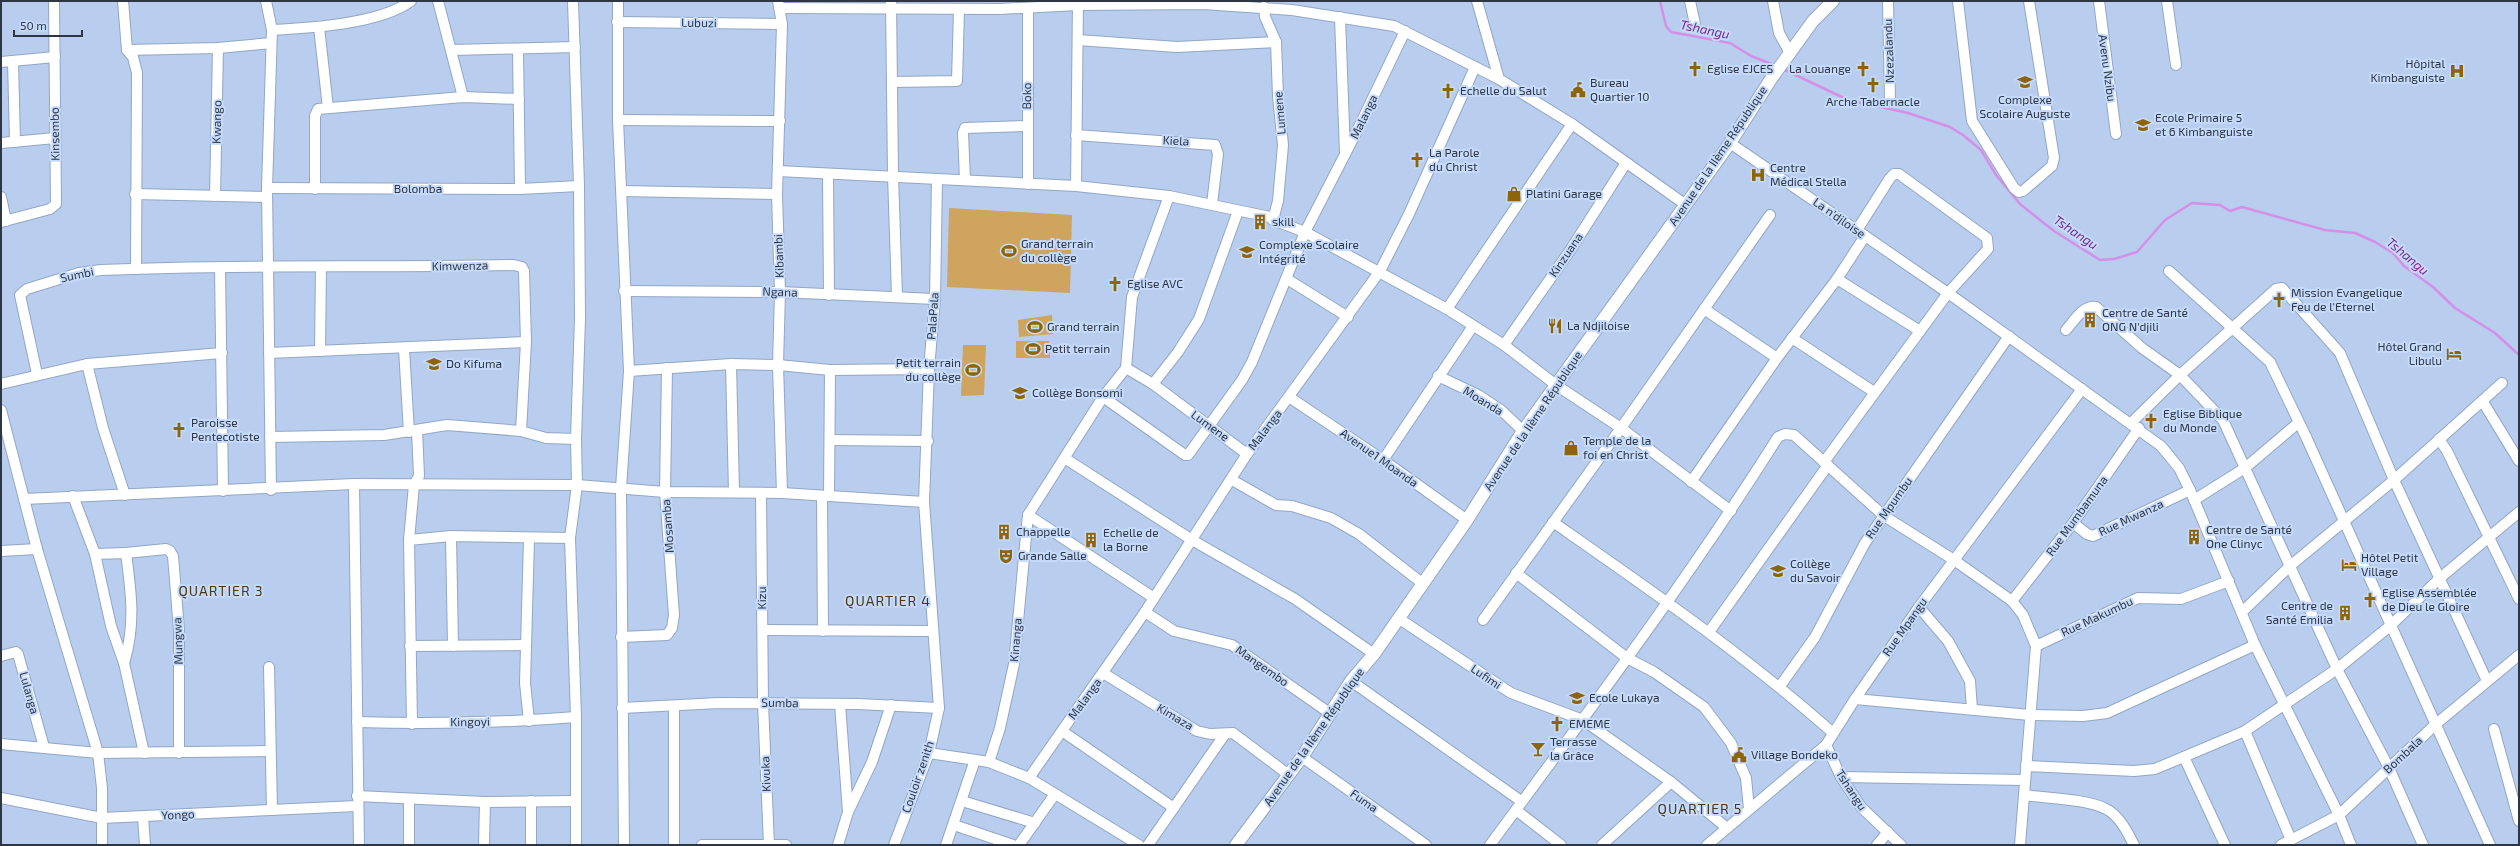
<svg xmlns="http://www.w3.org/2000/svg" width="2520" height="846" viewBox="0 0 2520 846" font-family="'Exo 2',sans-serif">
	<rect width="100%" height="100%" fill="#b9ceee"/>
	<g fill="#cea45e">
		<polygon points="949,208 1072,215 1070,293 947,287"/>
		<polygon points="1052,315 1053,334 1019,337 1018,320"/>
		<polygon points="1016,341 1049,341 1050,358 1016,358"/>
		<polygon points="963,345 986,345 984,395 961,396"/>
	</g>
	<g fill="none" stroke-linecap="round" stroke-linejoin="round">
		<g stroke="#d58fe7" stroke-width="2.5">
			<polyline points="1660,1 1666,26 1671,32 1730,43 1751,56 1777,66"/>
			<polyline points="1783,69 1848,100 1908,113 1950,127 1963,135 1981,150 1996,175 2020,204 2054,231 2100,260 2114,259 2137,252 2165,220 2192,203 2220,205 2230,211 2242,207 2325,230 2355,233 2375,242 2393,253 2404,266 2433,287 2455,308 2495,333 2519,355"/>
		</g>
		<g stroke="#92a6c5" stroke-width="12">
			<g id="minor">
				<polyline points="123,1 127,50 133,57 137,73 136,269"/>
				<polyline points="266,1 272,30 267,188 271,490"/>
				<polyline points="438,1 463,97"/>
				<polyline points="573,1 579,186 580,318 576,439 577,485 570,538 576,717 576,845"/>
				<polyline points="618,1 618,120 629,371 621,488 624,845"/>
				<polyline points="778,1 782,24 777,194 780,292 778,365 782,493"/>
				<polyline points="891,1 893,175 897,296"/>
				<polyline points="1477,1 1499,79"/>
				<polyline points="1690,1 1695,24"/>
				<polyline points="1773,1 1779,33 1790,53"/>
				<polyline points="1888,1 1890,101"/>
				<polyline points="1958,1 1972,121 2014,188 2019,192 2023,191 2052,166 2054,158 2029,1"/>
				<polyline points="2099,1 2116,134"/>
				<polyline points="2167,1 2176,65"/>
				<polyline points="1264,7 1265,17 1276,42 1278,96 1283,145 1278,201 1273,220"/>
				<polyline points="780,8 999,9 1078,5 1203,4 1292,10 1394,26 1499,79 1572,124 1686,205"/>
				<polyline points="1340,17 1345,154"/>
				<polyline points="617,22 782,24"/>
				<polyline points="319,27 328,108"/>
				<path d="M272,30C310,28 380,24 411,1"/>
				<polyline points="1078,40 1177,47 1276,42"/>
				<polyline points="518,49 520,189"/>
				<polyline points="127,50 218,48 271,43"/>
				<polyline points="452,50 575,47"/>
				<polyline points="13,61 15,142"/>
				<polyline points="1,62 55,57"/>
				<polyline points="893,82 957,81 959,9"/>
				<polyline points="618,120 780,121"/>
				<polyline points="1076,135 1215,145 1218,154 1212,204"/>
				<polyline points="1,143 55,138"/>
				<polyline points="1730,143 1948,293 2161,446 2179,468 2190,490 2255,645 2339,815 2351,845"/>
				<polyline points="778,171 1076,186 1169,196 1270,217 1273,220 1305,232 1447,309 1504,345 1556,385 1621,428 1731,511"/>
				<polyline points="828,174 829,295"/>
				<polyline points="965,180 963,133 965,128 1026,126"/>
				<polyline points="1028,184 1028,8"/>
				<polyline points="1076,186 1078,1"/>
				<polyline points="267,188 520,189 579,186"/>
				<polyline points="315,189 315,116 318,109 463,97 519,99"/>
				<polyline points="622,191 777,194"/>
				<polyline points="135,194 267,197"/>
				<polyline points="215,196 218,48"/>
				<polyline points="1,197 6,221"/>
				<polyline points="1,222 50,209 56,204 54,1"/>
				<polyline points="220,267 223,491"/>
				<polyline points="2169,271 2270,362 2307,439 2490,845"/>
				<polyline points="1287,279 1348,317"/>
				<polyline points="1837,279 1920,331"/>
				<polyline points="624,291 780,292 935,299"/>
				<polyline points="1447,309 1572,124"/>
				<polyline points="1704,309 1777,358"/>
				<path d="M2066,330C2074,321 2083,305 2096,307L2142,348L2180,375L2223,420L2337,669L2389,768L2423,845"/>
				<polyline points="1792,338 1874,392"/>
				<polyline points="1504,345 1571,249 1626,163"/>
				<polyline points="404,349 409,432"/>
				<polyline points="320,351 321,267"/>
				<polyline points="269,353 526,342"/>
				<polyline points="87,364 103,428 125,495"/>
				<polyline points="731,364 734,492"/>
				<polyline points="1126,368 1132,297 1169,196"/>
				<polyline points="1126,368 1153,384 1247,454"/>
				<polyline points="629,371 731,364 778,365 830,370 929,369"/>
				<path d="M37,374L20,295L27,289L79,273L101,270C239,264 376,268 514,265L522,267L524,271L526,342L521,431"/>
				<polyline points="1438,376 1478,395 1502,411 1523,431"/>
				<polyline points="1,384 87,364 222,353"/>
				<polyline points="1153,384 1178,352 1199,319 1238,211"/>
				<polyline points="1103,397 1185,455 1188,455 1242,380 1252,362 1305,232 1357,131 1405,31"/>
				<polyline points="1289,397 1383,460 1467,520"/>
				<polyline points="2483,402 2519,461"/>
				<polyline points="1,410 37,549 98,753 102,788 102,845"/>
				<polyline points="2131,423 2180,375 2276,289 2282,288 2340,353 2394,480 2487,681"/>
				<polyline points="270,437 384,435 447,425 521,431 546,438 576,439"/>
				<polyline points="2439,439 2447,451 2519,599"/>
				<polyline points="830,440 928,441"/>
				<polyline points="1066,459 1192,540 1295,599 1374,654"/>
				<polyline points="1383,460 1473,326"/>
				<polyline points="1824,462 1948,293 1988,249 1987,238 1899,174 1894,174 1890,178 1857,230"/>
				<polyline points="1232,480 1276,505 1292,506 1331,518 1359,534 1422,583"/>
				<polyline points="1691,482 1777,358 1837,279 1865,236"/>
				<polyline points="354,484 359,845"/>
				<polyline points="761,493 763,703 769,845"/>
				<polyline points="73,496 95,554 111,626 124,663 144,753"/>
				<polyline points="822,496 823,631"/>
				<polyline points="829,496 830,370"/>
				<polyline points="24,499 354,484 577,485 665,492 782,493 924,502"/>
				<polyline points="2194,500 2245,468 2298,423"/>
				<polyline points="1028,515 1154,598"/>
				<path d="M1553,522C1649,589 1745,655 1833,733"/>
				<polyline points="2073,523 2087,534 2093,536 2190,490"/>
				<polyline points="451,536 453,646"/>
				<polyline points="409,540 451,536 570,538"/>
				<polyline points="1,551 37,549"/>
				<polyline points="126,553 166,549 170,551 173,556 179,630 179,753"/>
				<path d="M95,554L126,553C131,592 136,624 124,663"/>
				<polyline points="1516,573 1627,658 1654,672 1704,707 1731,743 1746,778 1749,809"/>
				<polyline points="2012,601 2073,523 2139,428"/>
				<polyline points="1919,607 1948,641 1970,681 1972,709"/>
				<polyline points="1145,612 1174,631 1232,645 1331,714"/>
				<polyline points="2242,612 2290,566 2394,480 2502,383"/>
				<polyline points="1398,618 1511,693 1583,720 1671,782 1727,828"/>
				<polyline points="1483,620 1621,428 1770,215"/>
				<polyline points="763,630 933,631"/>
				<polyline points="1709,632 1828,465"/>
				<polyline points="621,637 667,635 672,628 674,615 665,492 667,368"/>
				<polyline points="410,646 525,645"/>
				<polyline points="2036,646 2138,598 2181,599 2229,581"/>
				<polyline points="1,656 16,652 18,654 44,747"/>
				<polyline points="269,667 272,810"/>
				<polyline points="1103,673 1197,731 1210,734 1233,733 1289,775"/>
				<polyline points="1351,681 1521,801"/>
				<polyline points="1780,686 1815,637 1865,543 2009,336"/>
				<polyline points="1855,699 2030,715 2083,716 2107,713 2255,645"/>
				<polyline points="840,704 848,812"/>
				<polyline points="622,708 719,703 858,704 939,708"/>
				<polyline points="529,721 525,683 529,539"/>
				<path d="M357,722C430,724 503,723 576,717"/>
				<polyline points="412,724 409,540 414,485 419,476 417,430"/>
				<polyline points="2494,729 2519,821"/>
				<polyline points="1062,731 1174,808"/>
				<polyline points="2245,731 2291,840"/>
				<polyline points="1,744 98,753 270,751"/>
				<polyline points="1826,745 1841,777 1861,807 1901,845"/>
				<polyline points="929,753 989,762 1029,778 1139,845"/>
				<polyline points="1302,757 1426,845"/>
				<polyline points="2184,757 2225,845"/>
				<polyline points="989,762 1000,728 1014,664 1028,515 1103,397 1126,368"/>
				<polyline points="2026,766 2134,771 2155,769 2245,731 2337,669 2390,626 2440,578 2519,512"/>
				<polyline points="1841,777 2025,780"/>
				<polyline points="1029,778 1145,612 1247,454 1380,271 1409,214 1475,67"/>
				<path d="M2024,795C2045,798 2088,799 2106,809C2119,815 2128,833 2134,845"/>
				<polyline points="357,796 485,802 575,801"/>
				<polyline points="1,798 102,818 357,806"/>
				<polyline points="531,801 531,845"/>
				<polyline points="962,801 1035,823"/>
				<polyline points="1516,810 1561,845"/>
				<polyline points="143,817 145,845"/>
				<polyline points="954,825 1013,845"/>
				<polyline points="409,845 409,799"/>
				<polyline points="484,845 485,802"/>
				<polyline points="674,845 674,706"/>
				<polyline points="702,845 786,845"/>
				<polyline points="838,845 848,812 872,762 891,705"/>
				<polyline points="894,845 929,753 939,708 924,502 929,369 935,299 937,179"/>
				<polyline points="946,845 975,760"/>
				<polyline points="1019,845 1055,794"/>
				<polyline points="1148,845 1225,734"/>
				<path d="M1490,845C1589,711 1689,578 1778,437L1785,434L1794,435L1884,516L1954,560L2012,601L2023,615L2036,646L2020,845"/>
				<polyline points="1602,845 1671,782"/>
				<polyline points="1707,845 1826,745 1855,699 1919,607 2082,389"/>
				<polyline points="1877,845 1888,832"/>
				<polyline points="2281,845 2339,815 2436,724 2519,655"/>
			</g>
		</g>
		<g stroke="#92a6c5" stroke-width="14">
			<polyline id="tertiary" points="1236,845 1302,757 1351,681 1374,654 1467,520 1523,431 1730,143 1771,79 1813,21 1833,1"/>
		</g>
		<use href="#minor" stroke="#fff" stroke-width="10"/>
		<use href="#tertiary" stroke="#fff" stroke-width="12"/>
	</g>
	<defs>
		<g id="church-bare" transform="scale(1.2)"><path d="M-1.2-6h2.4v3.5h3.3v2.4h-3.3V6h-2.4V-.1h-3.3v-2.4h3.3Z" fill="#8e6409" stroke="#c6dbfc" stroke-width="2.5" paint-order="stroke"/></g>
		<g id="hospital-bare" transform="scale(1.2)"><path d="M-5-5h3v3.5h4V-5h3V5h-3V1.5h-4V5h-3Z" fill="#8e6409" stroke="#c6dbfc" stroke-width="2.5" paint-order="stroke"/></g>
		<g id="school-bare" transform="scale(1.2)"><path d="M0-5L7-2L0 1L-7-2ZM-4 1L0 2.5L4 1V4Q0 6-4 4Z" fill="#8e6409" stroke="#c6dbfc" stroke-width="2.5" paint-order="stroke"/></g>
		<g id="civic-bare" transform="scale(1.2)"><path d="M-.6-6.5H3V-4.5H.6V-3L4-1V1h2V6H-6V1h2V-1L-.6-3ZM-1.2 2.5V6h2.4V2.5Z" fill="#8e6409" stroke="#c6dbfc" stroke-width="2.5" paint-order="stroke"/></g>
		<g id="shop-bare" transform="scale(1.2)"><path d="M-5-2.5h2.3a2.7 3.5 0 0 1 5.4 0H5L5.5 6h-11ZM-1.5-2.5h3a1.5 2.3 0 0 0-3 0Z" fill="#8e6409" stroke="#c6dbfc" stroke-width="2.5" paint-order="stroke"/></g>
		<g id="building-bare" transform="scale(1.2)"><path d="M-4-6H4V6H1V3H-1V6H-4ZM-2.5-4.3h1.7v1.8h-1.7ZM.8-4.3h1.7v1.8H.8ZM-2.5-1h1.7V.8h-1.7ZM.8-1h1.7V.8H.8Z" fill="#8e6409" stroke="#c6dbfc" stroke-width="2.5" paint-order="stroke"/></g>
		<g id="stadium-bare" transform="scale(1.2)"><path d="M0-5a6.5 5 0 1 0 0 10a6.5 5 0 1 0 0-10ZM-3.5-1.8h7v3.6h-7Z" fill="#8e6409" stroke="#c6dbfc" stroke-width="2.5" paint-order="stroke"/></g>
		<g id="restaurant-bare" transform="scale(1.2)"><path d="M-5-6h1v4h1v-4h1v4h1v-4h1v5L-1.5 .5V6h-2V.5L-5-1ZM5-6V6H3V1.5H1.5Q1.5-4 5-6Z" fill="#8e6409" stroke="#c6dbfc" stroke-width="2.5" paint-order="stroke"/></g>
		<g id="hotel-bare" transform="scale(1.2)"><path d="M-6-4.5h1.5V1H6V5H4.5V3h-9V5H-6ZM-4 0a1.8 1.8 0 1 1 3.6 0ZM.5 0V-2.5h3Q6-2.5 6 0Z" fill="#8e6409" stroke="#c6dbfc" stroke-width="2.5" paint-order="stroke"/></g>
		<g id="theatre-bare" transform="scale(1.2)"><path d="M-5-5.5Q0-4 5-5.5V0Q5 5 0 6Q-5 5-5 0ZM-3.3-2.5H-1v1.5H-3.3ZM1-2.5H3.3v1.5H1ZM-2.8 1Q0 5.5 2.8 1Z" fill="#8e6409" stroke="#c6dbfc" stroke-width="2.5" paint-order="stroke"/></g>
		<g id="university-bare" transform="scale(1.2)"><path d="M0-5L7-2L0 1L-7-2ZM-4 1L0 2.5L4 1V4Q0 6-4 4Z" fill="#8e6409" stroke="#c6dbfc" stroke-width="2.5" paint-order="stroke"/></g>
		<g id="bar-bare" transform="scale(1.2)"><path d="M-6-5H6L.8 .8V4.5H3.5V6h-7V4.5H-.8V.8Z" fill="#8e6409" stroke="#c6dbfc" stroke-width="2.5" paint-order="stroke"/></g>
	</defs>
	<g fill-rule="evenodd">
		<use href="#church-bare" x="1695" y="69"/>
		<use href="#church-bare" x="1863" y="69"/>
		<use href="#hospital-bare" x="2457" y="71"/>
		<use href="#school-bare" x="2025" y="82"/>
		<use href="#church-bare" x="1873" y="85"/>
		<use href="#civic-bare" x="1578" y="90"/>
		<use href="#church-bare" x="1448" y="91"/>
		<use href="#school-bare" x="2143" y="125"/>
		<use href="#church-bare" x="1417" y="160"/>
		<use href="#hospital-bare" x="1758" y="175"/>
		<use href="#shop-bare" x="1514" y="194"/>
		<use href="#building-bare" x="1260" y="222"/>
		<use href="#stadium-bare" x="1009" y="251"/>
		<use href="#school-bare" x="1247" y="252"/>
		<use href="#church-bare" x="1115" y="284"/>
		<use href="#church-bare" x="2279" y="300"/>
		<use href="#building-bare" x="2090" y="320"/>
		<use href="#restaurant-bare" x="1555" y="326"/>
		<use href="#stadium-bare" x="1035" y="327"/>
		<use href="#stadium-bare" x="1033" y="349"/>
		<use href="#hotel-bare" x="2454" y="354"/>
		<use href="#school-bare" x="434" y="364"/>
		<use href="#stadium-bare" x="973" y="370"/>
		<use href="#school-bare" x="1020" y="393"/>
		<use href="#church-bare" x="2151" y="421"/>
		<use href="#church-bare" x="179" y="430"/>
		<use href="#shop-bare" x="1571" y="448"/>
		<use href="#building-bare" x="1004" y="532"/>
		<use href="#building-bare" x="2194" y="537"/>
		<use href="#building-bare" x="1091" y="540"/>
		<use href="#theatre-bare" x="1006" y="556"/>
		<use href="#hotel-bare" x="2349" y="565"/>
		<use href="#university-bare" x="1778" y="571"/>
		<use href="#church-bare" x="2370" y="600"/>
		<use href="#building-bare" x="2345" y="613"/>
		<use href="#school-bare" x="1577" y="698"/>
		<use href="#church-bare" x="1557" y="724"/>
		<use href="#bar-bare" x="1538" y="749"/>
		<use href="#civic-bare" x="1739" y="755"/>
	</g>
	<g text-anchor="middle" stroke-width="4" stroke-linejoin="round" paint-order="stroke">
		<g font-size="12" fill="#2d3642" stroke="#c6dbfc">
			<text transform="translate(699 23) rotate(1)" y="4">Lubuzi</text>
			<text transform="translate(1889 51) rotate(-92)" y="4">Nzezalandu</text>
			<text transform="translate(2107 68) rotate(82)" y="4">Avenu Nzibu</text>
			<text transform="translate(1027 96) rotate(-89)" y="4">Boko</text>
			<text transform="translate(1280 113) rotate(-95)" y="4">Lumene</text>
			<text transform="translate(1364 117) rotate(-64)" y="4">Malanga</text>
			<text transform="translate(217 122) rotate(-89)" y="4">Kwango</text>
			<text transform="translate(55 134) rotate(-91)" y="4">Kinsembo</text>
			<text transform="translate(1176 141) rotate(3)" y="4">Kiela</text>
			<text transform="translate(1718 156) rotate(-56)" y="4">Avenue de la IIème République</text>
			<text x="418" y="193">Bolomba</text>
			<text transform="translate(1839 218) rotate(35)" y="4">La n'djloise</text>
			<text transform="translate(1566 255) rotate(-56)" y="4">Kinzuana</text>
			<text transform="translate(779 256) rotate(-92)" y="4">Kibambi</text>
			<text transform="translate(460 266) rotate(-1)" y="4">Kimwenza</text>
			<text transform="translate(77 275) rotate(-12)" y="4">Sumbi</text>
			<text transform="translate(780 292) rotate(2)" y="4">Ngana</text>
			<text transform="translate(933 316) rotate(-86)" y="4">PalaPala</text>
			<text transform="translate(1483 401) rotate(31)" y="4">Moanda</text>
			<text transform="translate(1533 421) rotate(-56)" y="4">Avenue de la IIème République</text>
			<text transform="translate(1210 426) rotate(36)" y="4">Lumene</text>
			<text transform="translate(1265 430) rotate(-53)" y="4">Malanga</text>
			<text transform="translate(1379 458) rotate(35)" y="4">Avenue1 Moanda</text>
			<text transform="translate(1889 508) rotate(-55)" y="4">Rue Mpumbu</text>
			<text transform="translate(2077 516) rotate(-54)" y="4">Rue Mumbamuna</text>
			<text transform="translate(2131 518) rotate(-25)" y="4">Rue Mwanza</text>
			<text transform="translate(668 526) rotate(-94)" y="4">Mosamba</text>
			<text transform="translate(762 598) rotate(-91)" y="4">Kizu</text>
			<text transform="translate(2097 617) rotate(-25)" y="4">Rue Makumbu</text>
			<text transform="translate(1905 627) rotate(-55)" y="4">Rue Mpangu</text>
			<text transform="translate(1016 640) rotate(-85)" y="4">Kinanga</text>
			<text transform="translate(178 641) rotate(-92)" y="4">Mungwa</text>
			<text transform="translate(1262 666) rotate(35)" y="4">Mangembo</text>
			<text transform="translate(1486 677) rotate(34)" y="4">Lufimi</text>
			<text transform="translate(29 693) rotate(74)" y="4">Lulanga</text>
			<text transform="translate(1085 699) rotate(-54)" y="4">Malanga</text>
			<text transform="translate(780 703) rotate(1)" y="4">Sumba</text>
			<text transform="translate(1175 717) rotate(31)" y="4">Kimaza</text>
			<text transform="translate(470 722) rotate(-1)" y="4">Kingoyi</text>
			<text transform="translate(1314 737) rotate(-55)" y="4">Avenue de la IIème République</text>
			<text transform="translate(2403 755) rotate(-43)" y="4">Bombala</text>
			<text transform="translate(766 774) rotate(-92)" y="4">Kivuka</text>
			<text transform="translate(918 777) rotate(-71)" y="4">Couloir zenith</text>
			<text transform="translate(1851 790) rotate(57)" y="4">Tshangu</text>
			<text transform="translate(1364 801) rotate(35)" y="4">Fuma</text>
			<text transform="translate(178 815) rotate(-3)" y="4">Yongo</text>
		</g>
		<g font-size="12" fill="#2d3642" stroke="#c6dbfc" text-anchor="start">
			<text x="2445" y="68" text-anchor="end">Hôpital<tspan x="2445" dy="14">Kimbanguiste</tspan></text>
			<text x="1707" y="73">Eglise EJCES</text>
			<text x="1851" y="73" text-anchor="end">La Louange</text>
			<text x="1590" y="87">Bureau<tspan x="1590" dy="14">Quartier 10</tspan></text>
			<text x="1460" y="95">Echelle du Salut</text>
			<text x="2025" y="104" text-anchor="middle">Complexe<tspan x="2025" dy="14">Scolaire Auguste</tspan></text>
			<text x="1873" y="106" text-anchor="middle">Arche Tabernacle</text>
			<text x="2155" y="122">Ecole Primaire 5<tspan x="2155" dy="14">et 6 Kimbanguiste</tspan></text>
			<text x="1429" y="157">La Parole<tspan x="1429" dy="14">du Christ</tspan></text>
			<text x="1770" y="172">Centre<tspan x="1770" dy="14">Médical Stella</tspan></text>
			<text x="1526" y="198">Platini Garage</text>
			<text x="1272" y="226">skill</text>
			<text x="1021" y="248">Grand terrain<tspan x="1021" dy="14">du collège</tspan></text>
			<text x="1259" y="249">Complexe Scolaire<tspan x="1259" dy="14">Intégrité</tspan></text>
			<text x="1127" y="288">Eglise AVC</text>
			<text x="2291" y="297">Mission Evangelique<tspan x="2291" dy="14">Feu de l'Eternel</tspan></text>
			<text x="2102" y="317">Centre de Santé<tspan x="2102" dy="14">ONG N'djili</tspan></text>
			<text x="1567" y="330">La Ndjiloise</text>
			<text x="1047" y="331">Grand terrain</text>
			<text x="2442" y="351" text-anchor="end">Hôtel Grand<tspan x="2442" dy="14">Libulu</tspan></text>
			<text x="1045" y="353">Petit terrain</text>
			<text x="961" y="367" text-anchor="end">Petit terrain<tspan x="961" dy="14">du collège</tspan></text>
			<text x="446" y="368">Do Kifuma</text>
			<text x="1032" y="397">Collège Bonsomi</text>
			<text x="2163" y="418">Eglise Biblique<tspan x="2163" dy="14">du Monde</tspan></text>
			<text x="191" y="427">Paroisse<tspan x="191" dy="14">Pentecotiste</tspan></text>
			<text x="1583" y="445">Temple de la<tspan x="1583" dy="14">foi en Christ</tspan></text>
			<text x="2206" y="534">Centre de Santé<tspan x="2206" dy="14">One Clinyc</tspan></text>
			<text x="1016" y="536">Chappelle</text>
			<text x="1103" y="537">Echelle de<tspan x="1103" dy="14">la Borne</tspan></text>
			<text x="1018" y="560">Grande Salle</text>
			<text x="2361" y="562">Hôtel Petit<tspan x="2361" dy="14">Village</tspan></text>
			<text x="1790" y="568">Collège<tspan x="1790" dy="14">du Savoir</tspan></text>
			<text x="2382" y="597">Eglise Assemblée<tspan x="2382" dy="14">de Dieu le Gloire</tspan></text>
			<text x="2333" y="610" text-anchor="end">Centre de<tspan x="2333" dy="14">Santé Emilia</tspan></text>
			<text x="1589" y="702">Ecole Lukaya</text>
			<text x="1569" y="728">EMEME</text>
			<text x="1550" y="746">Terrasse<tspan x="1550" dy="14">la Grâce</tspan></text>
			<text x="1751" y="759">Village Bondeko</text>
		</g>
		<g font-size="13" font-style="italic" fill="#79268d" stroke="#c6dbfc">
			<text transform="translate(1705 29) rotate(12)" y="5">Tshangu</text>
			<text transform="translate(2076 232) rotate(34)" y="5">Tshangu</text>
			<text transform="translate(2408 256) rotate(40)" y="5">Tshangu</text>
		</g>
		<g font-size="14" letter-spacing="1" fill="#4b3711" stroke="#c6dbfc">
			<text x="221" y="596">QUARTIER 3</text>
			<text x="888" y="606">QUARTIER 4</text>
			<text x="1700" y="814">QUARTIER 5</text>
		</g>
	</g>
	<rect width="2520" height="846" fill="none" stroke="#2d3642" stroke-width="4"/>
	<path d="M14 30v6h68v-6" fill="none" stroke="#2d3642" stroke-width="2"/>
	<text x="20" y="30" font-size="12" fill="#2d3642" stroke="#c6dbfc" stroke-width="3" paint-order="stroke">50 m</text>
</svg>
